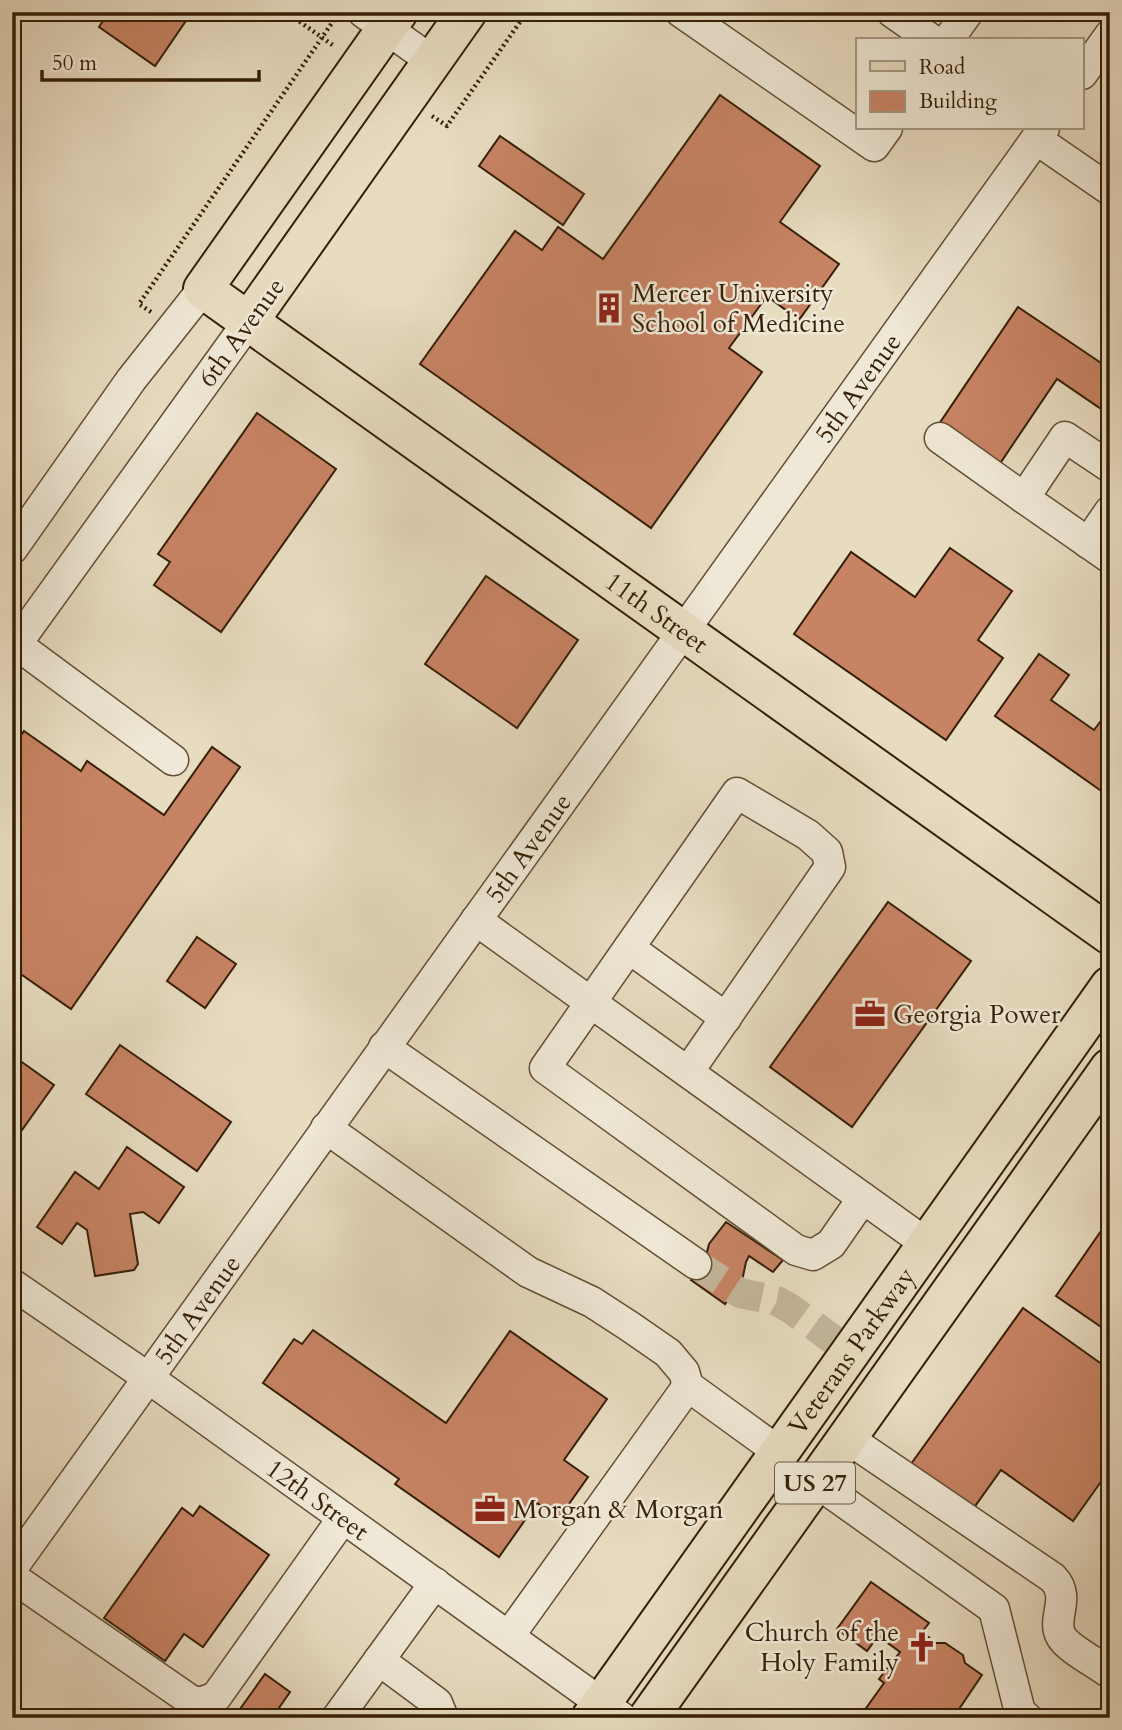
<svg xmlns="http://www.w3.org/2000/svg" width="1122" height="1730" viewBox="0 0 1122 1730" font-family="Cardo,serif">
	<rect width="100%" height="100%" fill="#e7dbc0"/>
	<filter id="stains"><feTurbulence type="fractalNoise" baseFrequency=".00286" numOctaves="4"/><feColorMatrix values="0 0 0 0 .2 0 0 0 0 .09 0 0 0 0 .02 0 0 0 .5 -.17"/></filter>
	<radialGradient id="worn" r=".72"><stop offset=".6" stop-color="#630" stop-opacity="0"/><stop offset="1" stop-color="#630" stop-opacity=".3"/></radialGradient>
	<g fill="#c78364" stroke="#351f05" stroke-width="2">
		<polygon points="109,12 192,12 155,66 99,27"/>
		<polygon points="720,95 820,166 780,222 839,264 799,320 767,296 729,348 762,372 651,528 420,364 515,231 542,250 558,227 603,259"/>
		<polygon points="500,136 584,194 563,225 479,166"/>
		<polygon points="1018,307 1110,369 1110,415 1057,379 999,465 939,424"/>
		<polygon points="257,413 336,469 221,632 154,585 170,562 158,554"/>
		<polygon points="950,548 1012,591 978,640 1003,658 946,740 794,634 851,552 915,597"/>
		<polygon points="486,576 578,640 517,728 425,664"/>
		<polygon points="1039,654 1069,675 1051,700 1094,730 1110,709 1110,792 1107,795 995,716"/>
		<polygon points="24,731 81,771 87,761 164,815 212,747 240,767 71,1009 12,968 12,748"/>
		<polygon points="888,902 971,961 852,1127 770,1067"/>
		<polygon points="197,937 236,964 205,1008 167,981"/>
		<polygon points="120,1045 231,1122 197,1171 86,1094"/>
		<polygon points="12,1055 54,1085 12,1144"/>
		<polygon points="127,1147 184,1187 159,1223 143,1212 130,1214 138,1264 134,1270 95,1276 87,1230 77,1223 62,1244 37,1227 75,1172 99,1189"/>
		<polygon points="1110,1218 1110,1333 1056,1296"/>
		<polygon points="726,1222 783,1260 773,1272 749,1256 746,1262 742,1281 725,1304 691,1280 705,1260 709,1244"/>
		<polygon points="1023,1308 1110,1370 1110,1469 1073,1521 1001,1470 973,1509 911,1464"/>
		<polygon points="313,1330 446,1423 510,1331 607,1399 564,1460 588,1477 559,1518 537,1503 499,1557 395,1484 399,1479 263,1383 294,1339 302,1344"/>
		<polygon points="200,1506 269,1555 203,1647 184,1634 165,1661 104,1618 182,1508 193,1516"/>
		<polygon points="871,1582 929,1623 922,1632 936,1643 945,1643 963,1655 965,1663 982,1675 953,1718 859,1718 884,1683 879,1679 900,1652 878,1636 867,1651 837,1629"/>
		<polygon points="265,1674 290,1692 272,1718 253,1718 240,1709"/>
	</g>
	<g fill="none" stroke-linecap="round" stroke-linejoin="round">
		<polyline stroke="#c3b59b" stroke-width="30" stroke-dasharray="30 15" stroke-linecap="butt" points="696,1264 740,1293 777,1301 791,1309 850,1352"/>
		<g stroke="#624e34" stroke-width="33">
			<g id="minor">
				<polyline points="363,12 432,61"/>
				<polyline points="681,12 874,146 887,128"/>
				<polyline points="892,12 932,40"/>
				<polyline points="948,40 968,12"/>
				<polyline points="1082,74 1110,35"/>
				<polyline points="1036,139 1110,190"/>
				<polyline points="940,438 1024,498"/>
				<polyline points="1110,467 1065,437 1024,498 1110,558"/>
				<polyline points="1088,543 1110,511"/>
				<polyline points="12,549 131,380 203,289"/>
				<polyline points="16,644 173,760"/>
				<polyline points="12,650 249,321"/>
				<polyline points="476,920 927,1244"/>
				<polyline points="629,948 726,1018"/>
				<polyline points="384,1047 696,1264"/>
				<polyline points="688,1072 830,867 827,852 808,835 737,793 545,1068 796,1250 813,1255 831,1244 863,1198"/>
				<polyline points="326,1128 528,1272 592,1302 629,1326 668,1353 684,1372 688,1386 779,1452"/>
				<path id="s1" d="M12,1284L147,1377L622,1718"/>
				<path d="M847,1438L1053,1578C1072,1598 1051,1618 1061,1636C1067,1648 1098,1664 1110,1673"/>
				<polyline points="816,1482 994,1609 1020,1712 1027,1718"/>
				<path id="s2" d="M12,1568L1044,128"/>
				<polyline points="12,1577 190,1700 200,1703 216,1697 343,1518"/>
				<polyline points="509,1636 688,1386"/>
				<polyline points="379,1660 437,1703 443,1718"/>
				<polyline points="337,1718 435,1583"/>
			</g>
		</g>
		<g stroke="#351f05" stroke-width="42">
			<g id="major">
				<path id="s3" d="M398,12L203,289L1110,935"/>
				<polyline points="249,321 467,12"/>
				<path id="s4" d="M591,1718L1110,986"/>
				<polyline points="648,1718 1110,1068"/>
			</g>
		</g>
		<g stroke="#351f05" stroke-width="4.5" stroke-dasharray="2 3.5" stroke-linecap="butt">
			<polyline points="286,12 334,46"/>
			<polyline points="432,116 447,126 527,12"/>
			<polyline points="151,312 139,304 334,20"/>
		</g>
		<use href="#minor" stroke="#efe8d6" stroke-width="30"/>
		<use href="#major" stroke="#e7dbc0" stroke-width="38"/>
	</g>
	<defs>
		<g id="building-bare" transform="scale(2.415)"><path d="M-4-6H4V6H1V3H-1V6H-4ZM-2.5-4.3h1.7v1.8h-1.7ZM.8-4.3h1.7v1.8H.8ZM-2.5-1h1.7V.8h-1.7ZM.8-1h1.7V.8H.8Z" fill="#8f2418" stroke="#efe8d6" stroke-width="2.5" paint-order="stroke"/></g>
		<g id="office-bare" transform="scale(2.415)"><path d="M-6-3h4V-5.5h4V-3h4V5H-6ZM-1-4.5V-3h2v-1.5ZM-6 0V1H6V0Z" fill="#8f2418" stroke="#efe8d6" stroke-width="2.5" paint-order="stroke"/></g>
		<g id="church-bare" transform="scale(2.415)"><path d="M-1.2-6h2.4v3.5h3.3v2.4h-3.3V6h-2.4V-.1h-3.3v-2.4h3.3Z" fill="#8f2418" stroke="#efe8d6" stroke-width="2.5" paint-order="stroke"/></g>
	</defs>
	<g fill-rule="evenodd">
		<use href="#building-bare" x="609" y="308"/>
		<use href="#office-bare" x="870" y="1014"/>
		<use href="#office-bare" x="490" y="1509"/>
		<use href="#church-bare" x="922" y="1647"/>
	</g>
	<g text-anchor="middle" stroke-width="5" stroke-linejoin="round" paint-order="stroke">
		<rect fill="#efe8d6" stroke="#6d5b44" stroke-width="2" x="775" y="1462.5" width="80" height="41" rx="5"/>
		<g font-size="24" font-weight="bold" fill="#351f05">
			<text x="815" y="1491">US 27</text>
		</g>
		<g font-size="26" fill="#351f05" stroke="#efe8d6" text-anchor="start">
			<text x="632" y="302">Mercer University<tspan x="632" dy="30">School of Medicine</tspan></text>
			<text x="893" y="1023">Georgia Power</text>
			<text x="513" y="1518">Morgan &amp; Morgan</text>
			<text x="899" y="1641" text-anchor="end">Church of the<tspan x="899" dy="30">Holy Family</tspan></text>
		</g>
		<g font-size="26" fill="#351f05" stroke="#efe8d6">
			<text transform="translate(241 332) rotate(-54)" y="9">6th Avenue</text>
			<text dy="9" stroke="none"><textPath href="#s2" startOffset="1452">5th Avenue</textPath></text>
			<text dy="9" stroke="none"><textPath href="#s3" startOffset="896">11th Street</textPath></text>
			<text dy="9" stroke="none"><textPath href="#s2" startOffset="886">5th Avenue</textPath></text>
			<text dy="9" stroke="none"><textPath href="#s2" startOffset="318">5th Avenue</textPath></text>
			<text dy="9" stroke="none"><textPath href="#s4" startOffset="450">Veterans Parkway</textPath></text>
			<text dy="9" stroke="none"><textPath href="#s1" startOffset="374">12th Street</textPath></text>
		</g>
	</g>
	<rect width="1122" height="1730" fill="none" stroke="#e7dbc0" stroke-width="42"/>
	<rect x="14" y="14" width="1094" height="1702" fill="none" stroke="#351f05" stroke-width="3.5"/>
	<rect x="21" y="21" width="1080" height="1688" fill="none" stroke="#351f05" stroke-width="2"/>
	<rect x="856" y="38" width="228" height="91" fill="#efe8d6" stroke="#a59882" stroke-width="2"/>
	<rect x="870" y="61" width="35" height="10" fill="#e7dbc0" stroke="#a59882" stroke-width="2"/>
	<text x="919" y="74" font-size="21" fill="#351f05">Road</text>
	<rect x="870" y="91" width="35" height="21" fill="#c78364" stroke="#a59882" stroke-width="2"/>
	<text x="919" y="108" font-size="21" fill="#351f05">Building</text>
	<path d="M42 70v10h217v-10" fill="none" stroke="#351f05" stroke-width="3.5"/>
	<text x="52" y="70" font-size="21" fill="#351f05" stroke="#efe8d6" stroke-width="5" paint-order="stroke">50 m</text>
	<rect width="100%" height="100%" filter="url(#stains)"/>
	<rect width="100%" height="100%" fill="url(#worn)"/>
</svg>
